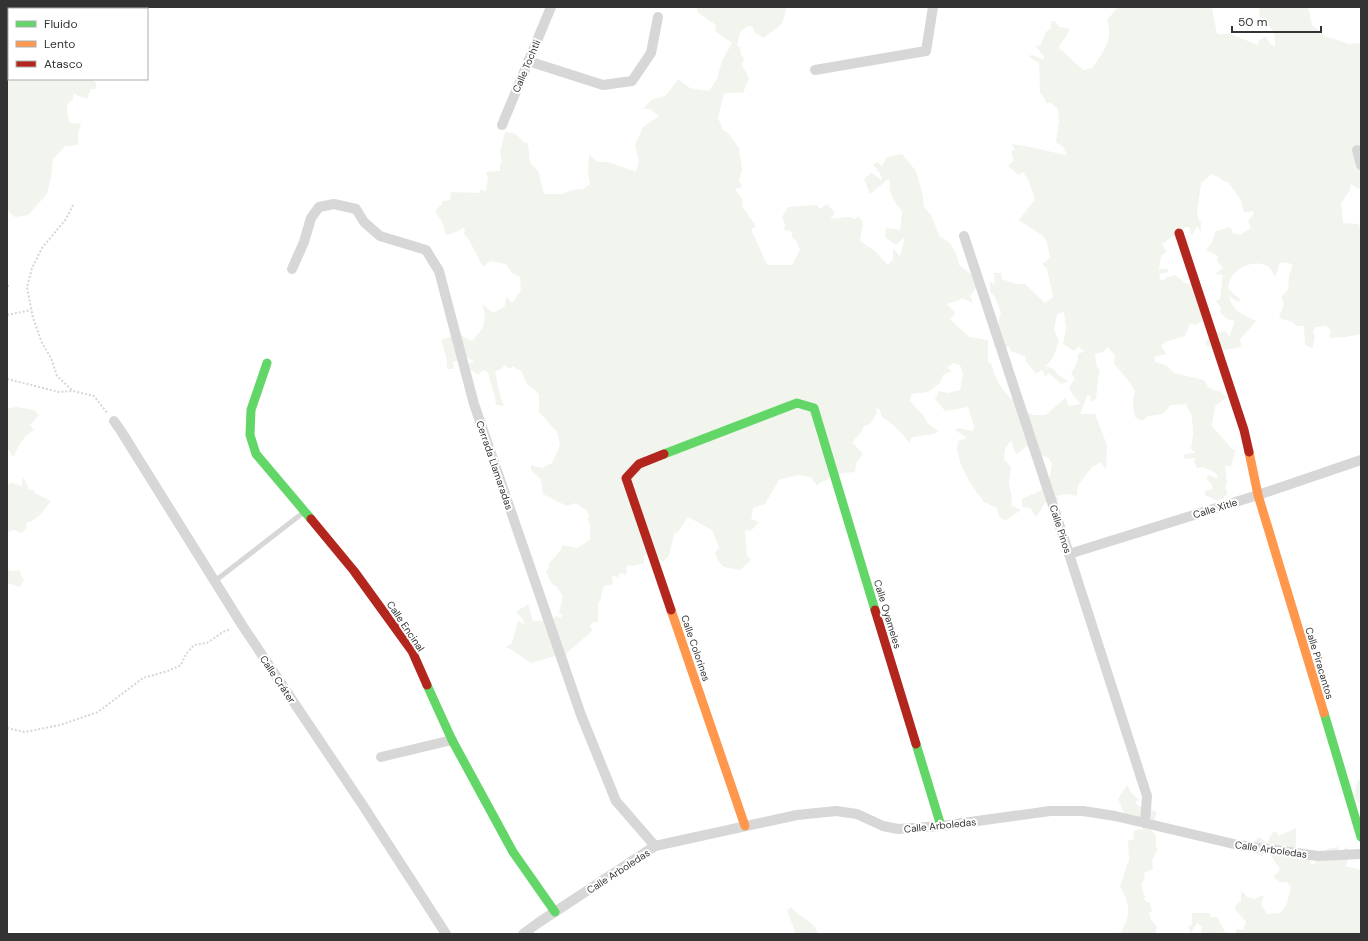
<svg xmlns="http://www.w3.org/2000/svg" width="1368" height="941" viewBox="0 0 1368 941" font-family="'DM Sans',sans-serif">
	<rect width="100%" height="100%" fill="#fff"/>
	<g fill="#f1f5ed">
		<path d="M7,7H59V9H9V79H90L96,83V89H91L87,99C82,97 78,96 73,93V99C63,105 68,115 70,123L81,124L78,134V145L65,146L53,159L51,178L47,194L28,215L15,217L7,210Z"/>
		<path d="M697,7H786C785,28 777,26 764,38L755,33L753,27L748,26L740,32L737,46L740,47L741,55L744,58L742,65L749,78L743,93C736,92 730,94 724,93L718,118L723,130L728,133L739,148L742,169L739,180L742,187L735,189L743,200L742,206L756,226L751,229L767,265H792L800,250L796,240L793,239L791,231L784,230L785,225L782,217L788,207L817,205L820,209L827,204L835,213L830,219L849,217L855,219L858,216L863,222L860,241L875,251L888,265L893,259V248L900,256L905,237L896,245L885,237L886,228L896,229L900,231L902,211C894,201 888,193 890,181L887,180L870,194L864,179L871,173L882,180L880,173L873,165L877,162L882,166L887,157L902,154L916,171L923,196L924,207L931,215L940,237C952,241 957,253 959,265L976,278L979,284L970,296L973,303L962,298L959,300L947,304L955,313L950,319L969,337L988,340V363H991C995,379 1002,391 1014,401C1020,407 1026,410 1032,415H1046L1065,398L1069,406L1081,404L1073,395L1069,388L1075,378L1071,374L1077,363L1078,354L1085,351L1081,349L1079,346L1074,351L1063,344L1066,328L1064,312L1057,314L1054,329L1059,341L1053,358L1046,366L1054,369L1058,375L1068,381L1061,384L1049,373L1045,377L1043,370L1036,373L1025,361L1026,357L1011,351L1009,347H994L997,340L990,333L999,324V319L1001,312L995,297L990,292V282L995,284L994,273H1001L1002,279L1015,284H1025L1045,303L1053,297L1047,269L1042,264L1050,258L1047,242L1043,236L1019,220L1035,199L1028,180L1023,172L1019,175L1008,166L1014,160L1011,152L1015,149L1011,144C1030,146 1048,152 1067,155L1063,147L1056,142L1059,121L1058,109L1051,103H1046L1044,97L1040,93L1039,63L1028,56L1033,55L1043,60L1044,57L1035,45L1040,46L1046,32L1051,28V21H1055L1059,27L1069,28C1069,37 1060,40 1059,48L1083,70L1092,68C1103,52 1114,40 1107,20L1118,7H1214L1212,8L1217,34H1230L1258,45V41L1266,36L1270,44L1275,47C1276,31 1270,26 1259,15L1260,11L1258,7H1308L1312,25L1326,37L1332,38L1348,44L1361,43V188L1358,189L1351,184L1350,190L1341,203L1343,223L1359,224L1361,234V334L1345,337L1329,338L1331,330L1326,326L1315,327L1313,334L1315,335L1313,348L1305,345L1304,326H1297L1292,322L1279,318L1284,304L1281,297L1288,290L1289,275L1293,265L1286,262L1280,263L1275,277C1273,273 1270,266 1265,265C1253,260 1235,267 1230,280C1229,282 1229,286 1228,289L1241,300L1238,302L1229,296C1233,312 1243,314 1256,321L1240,339L1241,346C1230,351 1215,352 1205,344L1211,333H1218L1226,331L1229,337L1235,321L1227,319L1220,312L1221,309L1216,301L1220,299L1223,275L1215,274L1223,268L1217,261L1218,256L1206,250L1211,244L1216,231L1230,227L1233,233L1240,235L1251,228L1248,221L1254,213L1252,211L1244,213L1241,200L1228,182L1223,181L1220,178L1212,174L1201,183L1197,215L1201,223V232L1197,226L1192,236L1189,227H1186L1162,244L1167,252L1161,256L1159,269H1167L1169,272L1159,274L1161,281L1166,278L1175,275L1187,284H1198L1203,321L1195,325L1190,323L1185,336L1165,342L1161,346L1164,350L1166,354L1154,357L1155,362L1166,365L1174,373L1204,380L1209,388L1220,392L1227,397L1215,406L1212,426L1232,449L1235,450L1231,467L1225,465L1227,483L1225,487L1228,494L1218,501L1205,495V491L1213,489L1211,483L1206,479L1209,475L1218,479L1216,473L1203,467L1197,468L1194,462L1195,458L1184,459V454L1196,453L1191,449L1193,434L1192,417L1186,404L1171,405L1163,414L1148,416L1142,421L1135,417C1133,408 1132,400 1135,391L1128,380L1114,364L1115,356L1108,347L1103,352L1095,354L1097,368L1100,370L1098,378L1096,399L1090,402V395L1087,396L1080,414H1095L1107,445L1106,470L1101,462L1092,467L1078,485L1077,496L1067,494L1056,496L1059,500L1045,503L1036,517L1030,508L1022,507V499L1042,490L1049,480L1052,464L1048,457C1040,456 1032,453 1027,446L1017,454L1014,450L1011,440L1005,449L1004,459L1011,467L1009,483L1012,498L1011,505L1021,510L1005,521L999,516L997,508L984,502L970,483L961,465L957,450L958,441L967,438L955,430L958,428L973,431L974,426L968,407L945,411L935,399L939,391L948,393L960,390L963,374L960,365L953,363L947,368L952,371L943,375L940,383L928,392L911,394L910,401L924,416L927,423L938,431L935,434L912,437L909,443C902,432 893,424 882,417L880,410L876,408L877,413L870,424L864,426L860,434L852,442L863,454L856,463L855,472L834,474L827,480L821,482L817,486L811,477L798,475L779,480L765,504L753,508L752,515L751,519L759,522L751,531L745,530L747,555L751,560L740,570C724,566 722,571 715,553L719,547L712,530L688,517L678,532L674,534L669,556L663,562L658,558L646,554L644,557V563L632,566L627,565L626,575L620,573L618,577L612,576L613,584L604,586L601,595V599L598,604V622L591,623L590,628H593L591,632L567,653L562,661L555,656L531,663C522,657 515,651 506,647L512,643L518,621L524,624L523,619L516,612C520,608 524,608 528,604L533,621L552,620L556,616L561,618L562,615L559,612L563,597L557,587L552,584L546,572L549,567V563C555,557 560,552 563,545L577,548L590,540V525L588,519L589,515L587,511L576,503L567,506L543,494L541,480L531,470V465L542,468L552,463L560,445L557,432L539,412V394L527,384L521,370H518L513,366L510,369L505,365L500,370L495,371C498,383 499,395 504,406L496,405C495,393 490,383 488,372L483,370L478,375L467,367L470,363L474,361L468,358L465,353L463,359L453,362L454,369H447V360L441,340L458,334L472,341C484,328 488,322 482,304L493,313L505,306L506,296L512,303L521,290L520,277L512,273L506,264L490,261L483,267L469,240L464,234L465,229L462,228L459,231L446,235L442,222L435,211L442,204V201L450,200L451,192L478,193L481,190L486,191L488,178L486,172L500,171V164L502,162L500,152L505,132L515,133L525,143H528L530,163L538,171L544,194H562L572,190L583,189L590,184L588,173L589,155L598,162H608L636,172L639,161L635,145L643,127L659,116L650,109H643L651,100L665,96L672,88L678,79L690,88L709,91L717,79L722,61L732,43L715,31L716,25L697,12Z"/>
		<path d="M16,407L34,410L39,415L30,425L34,430C20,439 21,444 13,457L7,447V409Z"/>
		<path d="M24,478L29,490H35L34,493L51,501C45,509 37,521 26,523L27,527L22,533L13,530L7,533V485L11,483L22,486V480Z"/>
		<polygon points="7,569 12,571 20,570 21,576 24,579 20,587 7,583"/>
		<polygon points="1361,778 1361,813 1360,812 1361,806 1354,797 1357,781"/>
		<path d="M1127,785L1132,794L1140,800L1135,802L1139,806L1157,812L1154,822L1150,829L1156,835V848L1158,849L1152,860L1153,869L1144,873L1145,878L1141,885L1145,897L1144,900L1150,903L1152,911L1149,912L1150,918L1157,927L1155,934H1112L1121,932C1132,912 1130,906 1120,886L1129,860L1128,841L1134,839L1133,832L1138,829L1142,830L1146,820L1124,813L1118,799Z"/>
		<path d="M1296,828V848L1304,849L1306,847L1308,858L1310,861L1311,865L1316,863L1314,853L1323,854L1327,849L1338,847L1341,853L1347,846L1349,858L1346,866L1361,870V934H1236V929L1243,930L1246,922L1234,908L1241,900V891L1245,894L1247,897L1254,899L1264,895L1261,904L1267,914L1280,913L1287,904L1291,886L1286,882H1280L1273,877L1280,870C1274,860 1270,852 1260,846L1264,857L1253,852V843L1259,837L1267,843L1273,832H1277L1278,836Z"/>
		<path d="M791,907C794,910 797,914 801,916C809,922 815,924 818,934H796L787,910Z"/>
		<polygon points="1192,913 1209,913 1211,917 1217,917 1225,932 1234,934 1203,934 1201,932 1202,927 1197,923 1191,933 1188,927 1192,925"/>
	</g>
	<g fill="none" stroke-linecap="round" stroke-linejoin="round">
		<g stroke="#d6d6d6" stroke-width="2" stroke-dasharray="2 2" stroke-linecap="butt">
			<polyline points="73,205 66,219 42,248 32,268 27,287 33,318 42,343 51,358 57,376 73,391"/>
			<polyline points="7,286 11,286"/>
			<polyline points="7,315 31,310"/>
			<polyline points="7,379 59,392 73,391 94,396 108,414"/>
			<polyline points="7,728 25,732 60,725 98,712 143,678 168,671 181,665 186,654 194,645 207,643 223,632 231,629"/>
		</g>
		<polyline stroke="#d7d7d7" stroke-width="5" points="215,581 304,512"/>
		<g stroke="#d7d7d7" stroke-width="10">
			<polyline points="528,61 603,85 632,81 651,53 658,17"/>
			<polyline points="815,70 926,51 933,7"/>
			<polyline points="502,125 551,7"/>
			<polyline points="1357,150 1361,165"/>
			<polyline points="964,236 1069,554 1147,796 1145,823"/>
			<polyline points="292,269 304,242 311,218 319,207 334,204 356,209 364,222 380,236 426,250 439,271 474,404 581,715 616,801 655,846"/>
			<polyline points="114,421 121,431 242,625 362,804 446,934"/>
			<polyline points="1069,554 1258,495 1361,460"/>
			<polyline points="381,757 452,740"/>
			<polyline points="523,934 538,923 655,846 797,815 836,811 857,814 883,826 898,829 941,826 1050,811 1083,811 1115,816 1238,845 1318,856 1361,854"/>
		</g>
		<g stroke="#63d668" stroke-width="9">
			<polyline points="267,363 251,410 250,435 256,454 311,519"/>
			<polyline points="664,454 797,403 814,408 875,610"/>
			<polyline points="427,685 452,740 513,852 555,912"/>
			<polyline points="1324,713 1361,837"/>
			<polyline points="916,744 941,826"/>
		</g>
		<g stroke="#ff974d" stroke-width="9">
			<polyline points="1249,452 1258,495 1324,713"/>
			<polyline points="671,610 745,826"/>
		</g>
		<g stroke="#b3261e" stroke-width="9">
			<polyline points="1179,233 1244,430 1249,452"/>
			<polyline points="664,454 639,464 626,478 671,610"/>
			<polyline points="311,519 354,571 412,651 427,685"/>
			<polyline points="875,610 916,744"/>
		</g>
	</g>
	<g text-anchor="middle" stroke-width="4" stroke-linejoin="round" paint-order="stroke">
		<g font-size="10" fill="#333" stroke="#fff">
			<text transform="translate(526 66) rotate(-67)" y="4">Calle Tochtli</text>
			<text transform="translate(495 465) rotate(71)" y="4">Cerrada Llamaradas</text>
			<text transform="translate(1215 508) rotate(-17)" y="4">Calle Xitle</text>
			<text transform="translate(1061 529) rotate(72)" y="4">Calle Pinos</text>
			<text transform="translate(888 614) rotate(73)" y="4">Calle Oyameles</text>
			<text transform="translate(406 626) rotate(56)" y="4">Calle Encinal</text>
			<text transform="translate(696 648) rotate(71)" y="4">Calle Colorines</text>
			<text transform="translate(1320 663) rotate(73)" y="4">Calle Piracantos</text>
			<text transform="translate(278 679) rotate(56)" y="4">Calle Cráter</text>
			<text transform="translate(940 825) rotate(-6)" y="4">Calle Arboledas</text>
			<text transform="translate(1271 849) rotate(8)" y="4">Calle Arboledas</text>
			<text transform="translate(618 871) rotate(-33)" y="4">Calle Arboledas</text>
		</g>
	</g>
	<rect width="1368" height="941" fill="none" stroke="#333333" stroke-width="16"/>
	<rect x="8" y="8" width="140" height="72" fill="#ffffff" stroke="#adadad"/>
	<rect x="16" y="21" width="20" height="6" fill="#63d668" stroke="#adadad"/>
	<text x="44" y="28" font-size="12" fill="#333333">Fluido</text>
	<rect x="16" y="41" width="20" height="6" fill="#ff974d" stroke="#adadad"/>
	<text x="44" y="48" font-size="12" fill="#333333">Lento</text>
	<rect x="16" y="61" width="20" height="6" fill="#b3261e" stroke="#adadad"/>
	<text x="44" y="68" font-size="12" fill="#333333">Atasco</text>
	<path d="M1232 26v6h89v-6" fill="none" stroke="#333333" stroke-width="2"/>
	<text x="1238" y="26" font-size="12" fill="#333333" stroke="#ffffff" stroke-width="3" paint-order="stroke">50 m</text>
</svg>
